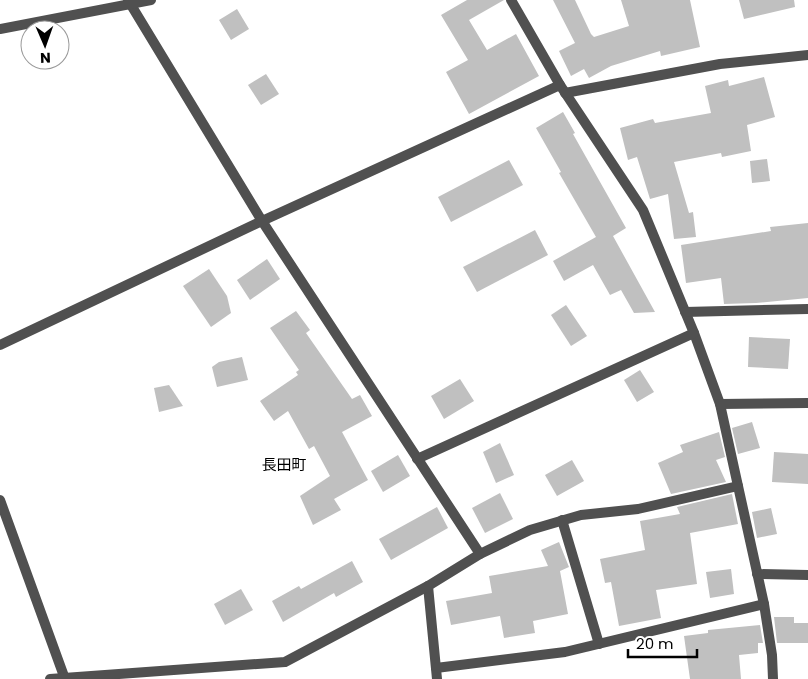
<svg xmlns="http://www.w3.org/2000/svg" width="808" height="679" viewBox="0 0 808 679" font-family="Poppins,'Noto Sans JP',sans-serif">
	<rect width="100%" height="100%" fill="#fff"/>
	<g fill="#c0c0c0">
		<polygon points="467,0 504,0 469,20 487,50 516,34 539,76 469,114 446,72 468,60 441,15"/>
		<polygon points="553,0 575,0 591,34 594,37 629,26 621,0 690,0 700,47 661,56 660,51 611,66 589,78 584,69 571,76 559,51 575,43"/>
		<polygon points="739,0 794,0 795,7 744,19"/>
		<polygon points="237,9 249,29 231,40 219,20"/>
		<polygon points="266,74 279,94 261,105 248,85"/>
		<polygon points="764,77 775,117 747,125 751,151 722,157 721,153 674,162 689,213 693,212 696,237 674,239 668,194 650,199 637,157 628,160 620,128 653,119 655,123 711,113 705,86 728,80 729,86"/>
		<polygon points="563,112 575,133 573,134 626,228 613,236 655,312 634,313 621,290 610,295 593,265 564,281 553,261 596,237 559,173 561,172 536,128"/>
		<polygon points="767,159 770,181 752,183 750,161"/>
		<polygon points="509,160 523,185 451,222 438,197"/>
		<polygon points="808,223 808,298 756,303 724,304 721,278 686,283 681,245 771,231 770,227"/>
		<polygon points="535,230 548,255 477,292 463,267"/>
		<polygon points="267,259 280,279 250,300 237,280"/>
		<polygon points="209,269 227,296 231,313 211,327 183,286"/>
		<polygon points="566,305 587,336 571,346 551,315"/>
		<polygon points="296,311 310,330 306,333 352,399 360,395 372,416 342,432 368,480 334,499 341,510 313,525 300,496 330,476 314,446 309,449 288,411 274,421 260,401 298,375 296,372 299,370 270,328"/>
		<polygon points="749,337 790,339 788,369 748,367"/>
		<polygon points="242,357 248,380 217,387 212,367 219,362"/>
		<polygon points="640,370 654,392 637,402 624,380"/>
		<polygon points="460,379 474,401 444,419 431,396"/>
		<polygon points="169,385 183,406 159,412 154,388"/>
		<polygon points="752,422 760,448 738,454 732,428"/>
		<polygon points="719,432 725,457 716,460 726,482 671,494 658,463 683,452 680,445"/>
		<polygon points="500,443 514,475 496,483 483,452"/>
		<polygon points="774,452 808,454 808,484 772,482"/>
		<polygon points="398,455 410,476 383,492 371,471"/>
		<polygon points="572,460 584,481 557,496 545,475"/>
		<polygon points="500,493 513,519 485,533 472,508"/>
		<polygon points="732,494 738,524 690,533 697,584 656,590 661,618 619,626 611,582 605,583 600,559 645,550 640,521 680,514 677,507"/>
		<polygon points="437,507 448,528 391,560 379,539"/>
		<polygon points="771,508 777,534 757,538 752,512"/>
		<polygon points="559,542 569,567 560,571 568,614 533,621 535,633 504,638 500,616 451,625 446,601 492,593 489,576 548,566 541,550"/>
		<polygon points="352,561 363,582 336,597 334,593 283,622 272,601 299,586 301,589"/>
		<polygon points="731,569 734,594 710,598 706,572"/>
		<polygon points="241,589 253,610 225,625 214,604"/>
		<polygon points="774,617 794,617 794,623 808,623 808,643 777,643"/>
		<polygon points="760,625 763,643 758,643 758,653 739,655 741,679 690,679 684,636 708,633 708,630"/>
	</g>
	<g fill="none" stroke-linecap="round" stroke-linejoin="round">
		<g stroke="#505050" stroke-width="10">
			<polyline points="128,0 262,221 480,554"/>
			<polyline points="511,0 560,85 643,210 694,333 720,404 738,486 764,604 772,655 773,679"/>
			<polyline points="0,29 151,0"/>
			<polyline points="565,93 720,64 808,55"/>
			<polyline points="685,312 808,309"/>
			<polyline points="0,345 262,221 560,85"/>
			<polyline points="720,404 808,403"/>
			<polyline points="417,459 694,333"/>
			<polyline points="0,500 65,679"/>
			<polyline points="562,520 599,644"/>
			<polyline points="757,574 808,575"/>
			<polyline points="428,586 437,679"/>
			<polyline points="436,668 565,652 764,604"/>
			<polyline points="50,679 285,662 428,586 480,554 530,530 581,515 638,509 738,486"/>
		</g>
	</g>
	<g text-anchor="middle" stroke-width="5" stroke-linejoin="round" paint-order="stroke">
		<g font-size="15" fill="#000" stroke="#fff">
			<text x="284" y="470">長田町</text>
		</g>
	</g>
	<g transform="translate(45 45) rotate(178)"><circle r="24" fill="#ffffff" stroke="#999999"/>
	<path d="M0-4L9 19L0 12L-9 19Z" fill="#000000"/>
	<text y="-8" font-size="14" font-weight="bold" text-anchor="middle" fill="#000000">N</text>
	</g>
	<path d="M628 649v8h69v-8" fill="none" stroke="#000000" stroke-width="2.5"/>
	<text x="636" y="649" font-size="15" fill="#000000" stroke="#ffffff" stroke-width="4" paint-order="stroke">20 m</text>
</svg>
